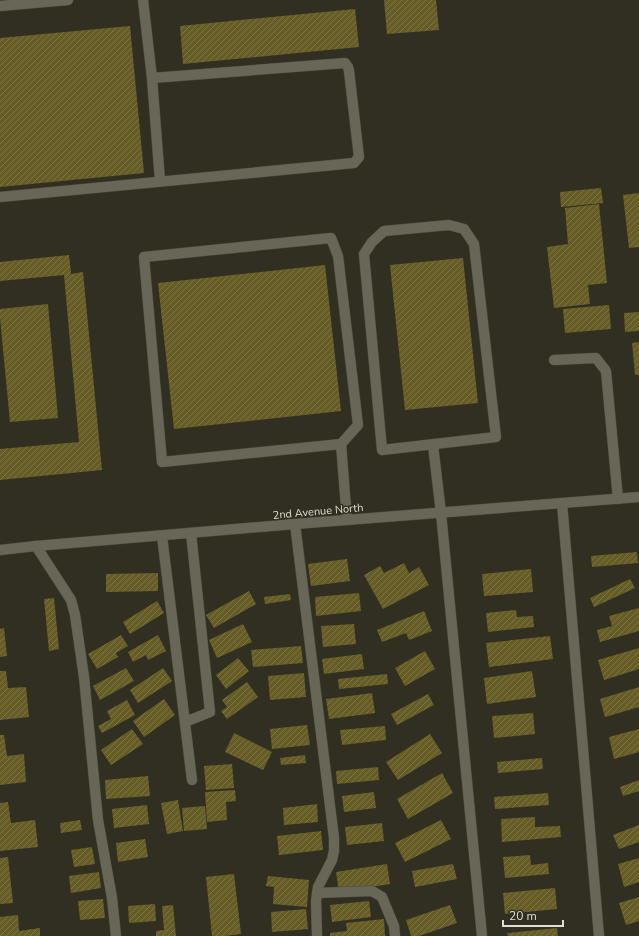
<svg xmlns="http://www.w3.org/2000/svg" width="639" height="936" viewBox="0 0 639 936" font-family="'Nunito Sans',sans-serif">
	<defs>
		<pattern id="building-hatch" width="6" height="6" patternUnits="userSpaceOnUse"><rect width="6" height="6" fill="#655d25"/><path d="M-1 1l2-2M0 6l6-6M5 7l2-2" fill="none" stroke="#7b7444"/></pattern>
	</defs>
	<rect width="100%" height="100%" fill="#312f21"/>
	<g fill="url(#building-hatch)">
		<polygon points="384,0 436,0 439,30 387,34"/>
		<polygon points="355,9 359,47 183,64 180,26"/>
		<polygon points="130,26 144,173 0,187 0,38"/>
		<polygon points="601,188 603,203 561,207 560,192"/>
		<polygon points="639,193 639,247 629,248 623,195"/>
		<polygon points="599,204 607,283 588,285 590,304 554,308 547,247 568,244 565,208"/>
		<polygon points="69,255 71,274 83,272 102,470 0,480 0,449 79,442 64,275 0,281 0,262"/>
		<polygon points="463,258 478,403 405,410 390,265"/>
		<polygon points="325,265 341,411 174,429 158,283"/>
		<polygon points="48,304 58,418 10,422 0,318 0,309"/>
		<polygon points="609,305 611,329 565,333 563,309"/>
		<polygon points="639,312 639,331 625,332 624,313"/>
		<polygon points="639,342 639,375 635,375 632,343"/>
		<polygon points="637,552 638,563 592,567 591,556"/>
		<polygon points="347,559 350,581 311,586 308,564"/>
		<polygon points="404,563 409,573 419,567 429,585 383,609 364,575 380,566 384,573"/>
		<polygon points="531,569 533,592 484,596 482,574"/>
		<polygon points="158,573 158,591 106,592 106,574"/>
		<polygon points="630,579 635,588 594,607 590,598"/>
		<polygon points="249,591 256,604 214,628 206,615"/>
		<polygon points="359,593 361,611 316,616 315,597"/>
		<polygon points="290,594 291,600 265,604 264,597"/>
		<polygon points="54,598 59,649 49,651 44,599"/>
		<polygon points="157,601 164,613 130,634 123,622"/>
		<polygon points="639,608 639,631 600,642 597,630 612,626 609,616"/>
		<polygon points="516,610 517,617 533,616 534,627 488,632 486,613"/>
		<polygon points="424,611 432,631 409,640 406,633 382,642 377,630"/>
		<polygon points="243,624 252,642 217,658 209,640"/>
		<polygon points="354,624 356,644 323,647 321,626"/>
		<polygon points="4,628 7,656 0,657 0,629"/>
		<polygon points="121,635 128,646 116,653 118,657 97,669 88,654"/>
		<polygon points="158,635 166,651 148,660 146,655 133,662 128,652"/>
		<polygon points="550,636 553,659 489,667 486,643"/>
		<polygon points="301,646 303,663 253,667 251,650"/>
		<polygon points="639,648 639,669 604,680 598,660"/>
		<polygon points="425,651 435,669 405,686 395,668"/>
		<polygon points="362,654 364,669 324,674 322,659"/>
		<polygon points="238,658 249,671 226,689 216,675"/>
		<polygon points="126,668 134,681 100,700 93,686"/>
		<polygon points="163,668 172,681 138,703 130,690"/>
		<polygon points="0,671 6,671 8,688 26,687 29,717 0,720"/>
		<polygon points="532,671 536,697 487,704 484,678"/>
		<polygon points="304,673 306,697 270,700 268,676"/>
		<polygon points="387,674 388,684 339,689 338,679"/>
		<polygon points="247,682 258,697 227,719 221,711 227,707 222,700"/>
		<polygon points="639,687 639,707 605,717 600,699"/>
		<polygon points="372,693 375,713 329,719 326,699"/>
		<polygon points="428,694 434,705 397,725 391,714"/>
		<polygon points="164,699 175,715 144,737 133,721"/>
		<polygon points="127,700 135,715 102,733 98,726 111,719 107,711"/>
		<polygon points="533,713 535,734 494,738 492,716"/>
		<polygon points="307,725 310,745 272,749 270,729"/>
		<polygon points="385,726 386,740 342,745 340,730"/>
		<polygon points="132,729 143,744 111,765 101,750"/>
		<polygon points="639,729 639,752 614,759 609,737"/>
		<polygon points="234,733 272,752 263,770 225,752"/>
		<polygon points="430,734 442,753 398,780 386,762"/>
		<polygon points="0,735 4,735 7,756 24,754 26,782 0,785"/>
		<polygon points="305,755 306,763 281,765 280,758"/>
		<polygon points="542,758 543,769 498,773 497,762"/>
		<polygon points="232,764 234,788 206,790 204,766"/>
		<polygon points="378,767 379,780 337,784 336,771"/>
		<polygon points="442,773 453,793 408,819 397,799"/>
		<polygon points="148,776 150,796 106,799 105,780"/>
		<polygon points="639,780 639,791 623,796 620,787"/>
		<polygon points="235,790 236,801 226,802 227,820 207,822 205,792"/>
		<polygon points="374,792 376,808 344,812 342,796"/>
		<polygon points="548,793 549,805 495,809 494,797"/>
		<polygon points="178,800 183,831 167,834 161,803"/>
		<polygon points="8,802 11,823 35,820 38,847 0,851 0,803"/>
		<polygon points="317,804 318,822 284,825 283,808"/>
		<polygon points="147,805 149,824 114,828 112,809"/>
		<polygon points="205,806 207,829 184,831 182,808"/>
		<polygon points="535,817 535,827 560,826 561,837 502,842 501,819"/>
		<polygon points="80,820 82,830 61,833 60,823"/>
		<polygon points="441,820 451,839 405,862 395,843"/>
		<polygon points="382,823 384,841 347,845 345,827"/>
		<polygon points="639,825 639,842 619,849 613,835"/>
		<polygon points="321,831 323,850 279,855 277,836"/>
		<polygon points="145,839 148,857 118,862 116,843"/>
		<polygon points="92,847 95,864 74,867 71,850"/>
		<polygon points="530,855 531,865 548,863 549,874 505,878 503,857"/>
		<polygon points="8,857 13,903 0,904 0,858"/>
		<polygon points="639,858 639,882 624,887 618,864"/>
		<polygon points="387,864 390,884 339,892 336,872"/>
		<polygon points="453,864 457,879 415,887 412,871"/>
		<polygon points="99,872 101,888 71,893 69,876"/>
		<polygon points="234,874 241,934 225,936 212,936 206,877"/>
		<polygon points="268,876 309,880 307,907 273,904 274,887 266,886"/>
		<polygon points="555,888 557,909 505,914 503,893"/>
		<polygon points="639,897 639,921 626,925 619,903"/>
		<polygon points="103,899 105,918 80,920 78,901"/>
		<polygon points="369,901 371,917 332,922 330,905"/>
		<polygon points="155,904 156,921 129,923 128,906"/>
		<polygon points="173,905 176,936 156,936 156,931 164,930 162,906"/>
		<polygon points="450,905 457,923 419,936 411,936 406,920"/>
		<polygon points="306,909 308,929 272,932 271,912"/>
		<polygon points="18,915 19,931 40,928 40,936 0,936 0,917"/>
		<polygon points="384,919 385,936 330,936 330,933 347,931 346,923"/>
		<polygon points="557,928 558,936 508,936 507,933"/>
	</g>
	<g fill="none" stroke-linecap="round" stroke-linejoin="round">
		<g stroke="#4c4b3f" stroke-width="11">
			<g id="minor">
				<polyline points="0,6 68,0"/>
				<polyline points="152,78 160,181"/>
				<polyline points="0,197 354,163 359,157 349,71 348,67 345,63 152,78 143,0"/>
				<polygon points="449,225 464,229 474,244 496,437 382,450 364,254 372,242 384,231"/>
				<polyline points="554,360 596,358 606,371 618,499"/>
				<polyline points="341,444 358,425 338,256 331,238 144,257 162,462 341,444 347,520"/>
				<polyline points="433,445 441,513 482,936"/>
				<polyline points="562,503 599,936"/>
				<polyline points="295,524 334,838 334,851 332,860 318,887 316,901 317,936"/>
				<polyline points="162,536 192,780"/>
				<polyline points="36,546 71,600 75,615 84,677 98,820 112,898 116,936"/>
				<polyline points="0,550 36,546 295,524 639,497"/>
				<polyline points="185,722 210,712 191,533"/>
				<polyline points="317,893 372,891 382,897 394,926 395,936"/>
			</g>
		</g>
		<use href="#minor" stroke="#686656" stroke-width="10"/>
	</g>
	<g text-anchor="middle" stroke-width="3" stroke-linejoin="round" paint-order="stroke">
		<g font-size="11" fill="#dfded5" stroke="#312f21">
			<text transform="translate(318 511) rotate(-5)" y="4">2nd Avenue North</text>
		</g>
	</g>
	<path d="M503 920v6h60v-6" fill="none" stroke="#dfded5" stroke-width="2"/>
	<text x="509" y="920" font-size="12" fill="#dfded5" stroke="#312f21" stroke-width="3" paint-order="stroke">20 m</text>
</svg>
